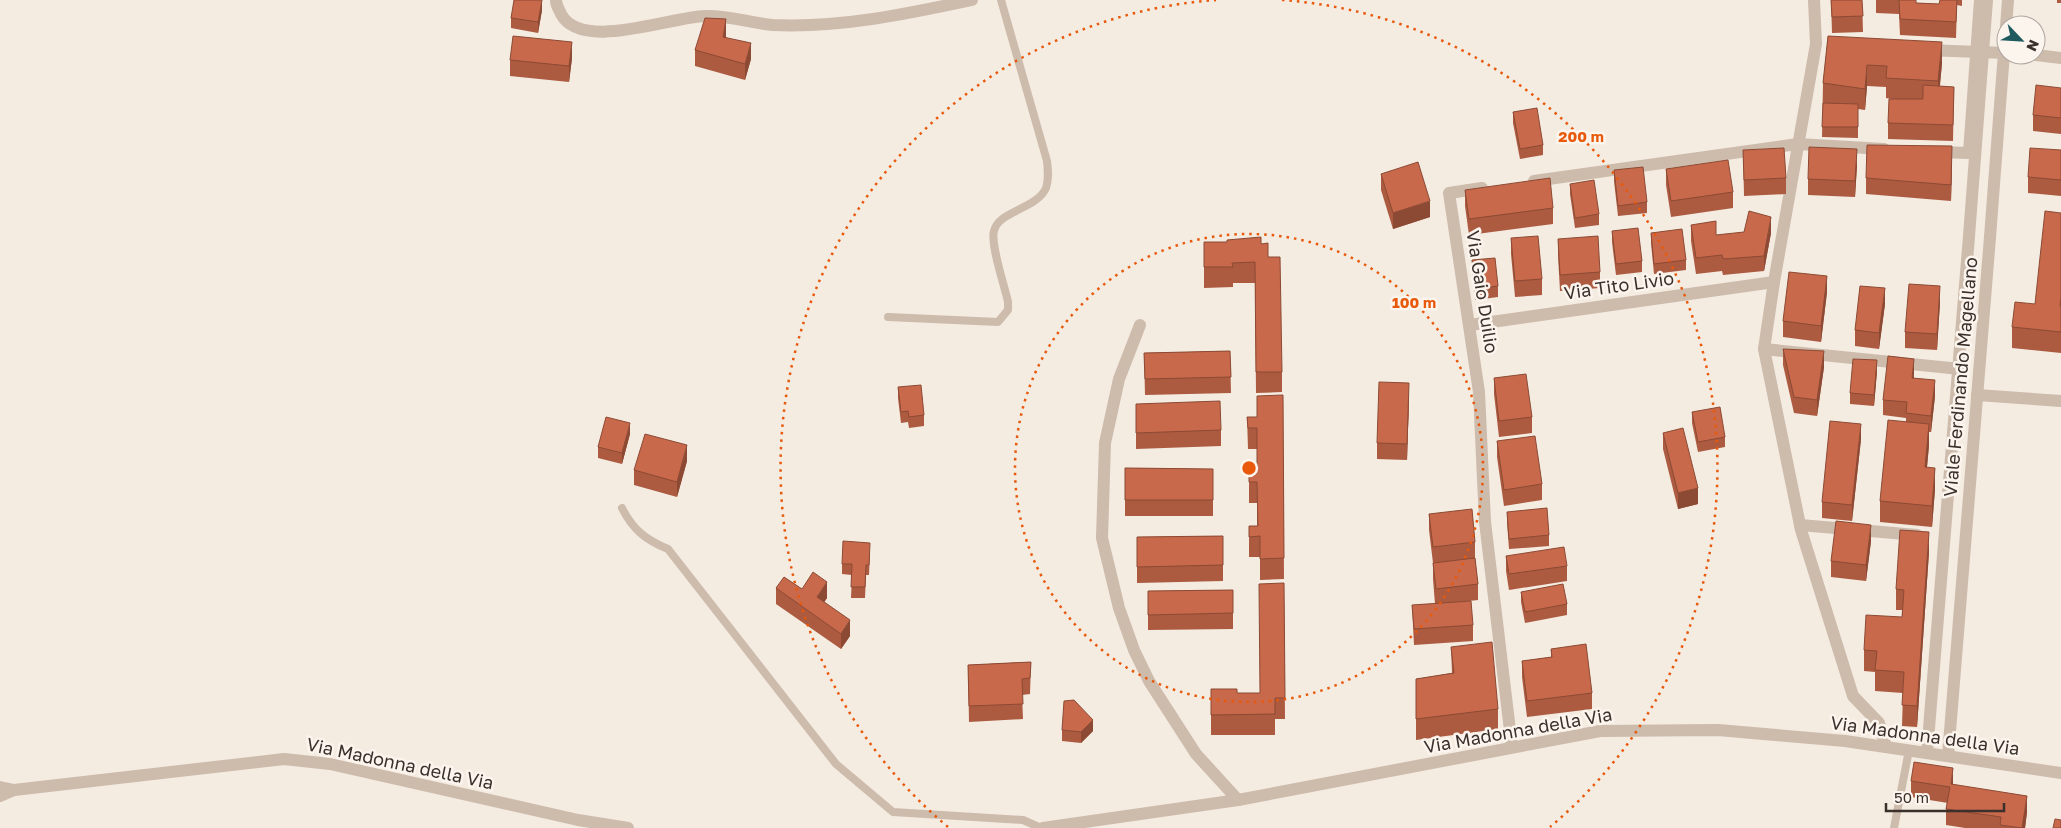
<svg xmlns="http://www.w3.org/2000/svg" width="2061" height="828" viewBox="0 0 2061 828" font-family="'Golos Text',sans-serif">
	<rect width="100%" height="100%" fill="#f4ebe1"/>
	<g fill="none" stroke-linecap="round" stroke-linejoin="round">
		<g stroke="#cdbbac" stroke-width="8">
			<path d="M888,317L998,322L1008,310V302C1005,287 990,244 994,231C998,211 1037,209 1046,188C1049,179 1048,170 1047,161L1001,0"/>
			<path d="M622,508C633,530 646,540 668,549L836,764L893,812L1023,820L1041,828"/>
			<polyline points="1894,828 1909,750"/>
		</g>
		<g stroke="#cdbbac" stroke-width="12">
			<path d="M556,0C556,6 559,9 561,14C581,52 670,17 705,16C728,15 750,23 773,25C840,28 907,14 972,0"/>
			<polyline points="1814,0 1816,44 1774,282 1764,349 1801,530 1853,696 1879,723 1886,747"/>
			<polyline points="1926,50 2006,53"/>
			<polyline points="2036,55 2061,58"/>
			<polyline points="1936,152 1969,153 1980,0"/>
			<polyline points="1534,181 1798,144 1884,149"/>
			<polyline points="1482,188 1449,193 1479,392 1485,522 1512,747"/>
			<polyline points="1140,325 1119,379 1105,443 1102,538 1119,608 1134,650 1149,681 1196,754 1238,800"/>
			<polyline points="1470,325 1774,282"/>
			<polyline points="1764,349 1960,369"/>
			<polyline points="1977,395 2061,401"/>
			<polyline points="1800,525 1917,535"/>
			<polyline points="0,796 14,790"/>
		</g>
		<g stroke="#cdbbac" stroke-width="12">
			<polyline points="1927,753 1969,236"/>
			<polyline points="1948,756 1990,237"/>
			<polyline points="0,787 14,790 284,759 330,764 578,820 628,828"/>
			<polyline points="1043,828 1238,800 1600,731 1718,730 1845,741 2061,773"/>
		</g>
		<g stroke="#cdbbac" stroke-width="12">
			<polyline points="1969,236 1987,0"/>
			<polyline points="1990,237 2008,0"/>
		</g>
	</g>
	<g fill="#ac5a40">
		<polygon points="1831,0 1862,0 1863,32 1832,33"/>
		<polygon points="1876,0 1916,0 1916,3 1939,4 1940,0 1962,0 1962,6 1957,5 1956,38 1900,35 1899,14 1876,13"/>
		<rect x="2057" y="0" width="4" height="3"/>
		<polygon points="542,10 538,33 511,28 511,18"/>
		<polygon points="726,35 726,37 751,59 745,80 695,66 695,50"/>
		<polygon points="1828,36 1942,63 1940,86 1954,87 1953,141 1888,139 1888,123 1891,99 1886,98 1886,87 1867,86 1865,110 1858,109 1858,138 1822,137 1823,83"/>
		<polygon points="572,58 569,82 510,76 510,60"/>
		<polygon points="2061,88 2061,134 2033,131 2033,115"/>
		<polygon points="1513,112 1543,145 1543,155 1520,159 1513,123"/>
		<polygon points="1743,150 1786,178 1786,194 1744,196"/>
		<polygon points="2061,150 2061,196 2028,193 2028,177"/>
		<polygon points="1952,162 1951,201 1866,194 1866,178"/>
		<polygon points="1857,165 1855,197 1808,195 1808,179"/>
		<polygon points="1666,169 1733,192 1733,208 1671,217 1666,185"/>
		<polygon points="1614,170 1647,202 1647,213 1618,216 1614,181"/>
		<polygon points="1381,174 1430,217 1393,229 1381,190"/>
		<polygon points="1570,184 1599,214 1599,225 1575,228 1570,194"/>
		<polygon points="1465,190 1553,208 1553,224 1469,235 1465,206"/>
		<polygon points="2061,213 2061,353 2012,348 2012,327 2035,304"/>
		<polygon points="1691,225 1716,235 1771,233 1764,271 1723,275 1722,271 1696,274 1691,241"/>
		<polygon points="1612,231 1642,261 1642,272 1616,275 1612,242"/>
		<polygon points="1651,233 1686,260 1686,270 1654,274 1651,243"/>
		<polygon points="1511,238 1542,279 1542,295 1515,297 1511,254"/>
		<polygon points="1558,239 1600,272 1600,288 1560,291 1558,255"/>
		<polygon points="1204,242 1261,244 1268,257 1282,372 1282,392 1256,393 1255,283 1233,283 1233,287 1204,288"/>
		<polygon points="1472,260 1498,286 1498,297 1475,300 1472,271"/>
		<polygon points="1827,292 1821,342 1783,337 1783,321"/>
		<polygon points="1940,302 1937,350 1905,348 1905,332"/>
		<polygon points="1885,304 1879,349 1855,346 1855,330"/>
		<polygon points="1783,349 1824,367 1817,416 1794,413 1783,365"/>
		<polygon points="1230,351 1231,393 1145,395 1144,353"/>
		<polygon points="1877,371 1874,406 1850,404 1850,393"/>
		<polygon points="1914,375 1914,378 1935,396 1931,432 1929,432 1929,445 1927,467 1935,489 1932,527 1880,522 1880,501 1906,422 1906,418 1883,415 1883,400"/>
		<polygon points="1494,378 1532,417 1532,433 1499,437 1494,394"/>
		<polygon points="898,387 924,415 924,426 909,428 908,422 901,423 898,398"/>
		<polygon points="1283,395 1284,579 1260,580 1260,557 1249,557 1249,526 1257,526 1257,503 1249,503 1249,471 1257,471 1257,449 1248,449 1247,417 1257,417"/>
		<polygon points="1409,399 1407,460 1377,459 1377,443"/>
		<polygon points="1136,404 1221,430 1221,446 1136,449"/>
		<polygon points="1692,412 1725,437 1725,447 1698,452 1692,423"/>
		<polygon points="1663,433 1698,504 1678,509 1663,449"/>
		<polygon points="630,434 622,464 598,458 598,447"/>
		<polygon points="1861,439 1852,521 1822,518 1822,502"/>
		<polygon points="1497,441 1542,484 1542,500 1504,506 1497,457"/>
		<polygon points="687,461 677,497 634,485 634,470"/>
		<polygon points="1125,468 1213,469 1213,516 1125,516"/>
		<polygon points="1507,512 1549,535 1549,546 1509,549 1507,522"/>
		<polygon points="1429,514 1475,542 1475,558 1478,584 1478,600 1460,602 1473,625 1473,641 1414,645 1412,605 1435,604 1433,579 1433,563 1429,530"/>
		<polygon points="1223,536 1223,581 1137,583 1137,537"/>
		<polygon points="1871,541 1866,581 1831,577 1831,561"/>
		<polygon points="1929,552 1917,727 1902,726 1903,693 1875,691 1875,672 1864,671 1864,650 1902,617 1902,610 1896,610 1896,589"/>
		<polygon points="870,553 869,575 866,575 865,598 851,598 852,575 842,574 842,564"/>
		<polygon points="1506,556 1567,566 1567,581 1509,590 1506,571"/>
		<polygon points="1284,583 1285,719 1275,719 1275,735 1211,735 1211,689 1237,693 1260,693"/>
		<polygon points="776,588 802,589 827,598 824,602 850,636 841,649 776,604"/>
		<polygon points="1233,590 1233,629 1148,630 1148,591"/>
		<polygon points="1521,592 1567,604 1567,615 1525,623 1521,602"/>
		<polygon points="1451,647 1498,709 1498,729 1416,740 1416,679 1452,673"/>
		<polygon points="1551,649 1592,693 1592,709 1527,717 1522,677 1522,661 1551,657"/>
		<polygon points="1031,662 1030,694 1022,695 1023,719 969,722 968,665"/>
		<polygon points="1062,730 1093,731 1081,743 1062,741"/>
		<polygon points="1911,781 1953,785 2027,812 2025,828 1965,828 1946,825 1946,809 1948,803 1911,797"/>
	</g>
	<g fill="#8c4a34">
		<polygon points="542,0 542,10 538,33 538,22"/>
		<polygon points="726,19 726,35 723,52 723,37"/>
		<polygon points="572,42 572,58 569,82 569,66"/>
		<polygon points="1942,42 1942,63 1938,102 1938,81"/>
		<polygon points="751,43 751,59 745,80 745,64"/>
		<polygon points="1867,65 1867,86 1865,110 1865,89"/>
		<polygon points="1952,146 1952,162 1951,201 1951,185"/>
		<polygon points="1857,149 1857,165 1855,197 1855,181"/>
		<polygon points="1430,201 1430,217 1393,229 1393,213"/>
		<polygon points="1771,217 1771,233 1764,271 1764,256"/>
		<polygon points="1827,276 1827,292 1821,342 1821,326"/>
		<polygon points="1940,286 1940,302 1937,350 1937,334"/>
		<polygon points="1885,288 1885,304 1879,349 1879,333"/>
		<polygon points="1824,351 1824,367 1817,416 1817,400"/>
		<polygon points="1914,359 1914,375 1912,394 1912,378"/>
		<polygon points="1877,360 1877,371 1874,406 1874,395"/>
		<polygon points="1935,380 1935,396 1931,432 1931,416"/>
		<polygon points="1409,383 1409,399 1407,460 1407,444"/>
		<polygon points="630,423 630,434 622,464 622,453"/>
		<polygon points="1861,424 1861,439 1852,521 1852,505"/>
		<polygon points="1929,424 1929,445 1925,488 1925,467"/>
		<polygon points="687,445 687,461 677,497 677,482"/>
		<polygon points="1935,468 1935,489 1932,527 1932,506"/>
		<polygon points="1698,488 1698,504 1678,509 1678,493"/>
		<polygon points="1871,525 1871,541 1866,581 1866,565"/>
		<polygon points="1929,532 1929,552 1917,727 1917,706"/>
		<polygon points="827,582 827,598 817,613 817,597"/>
		<polygon points="850,620 850,636 841,649 841,634"/>
		<polygon points="1093,720 1093,731 1081,743 1081,732"/>
		<polygon points="1953,768 1953,784 1951,800 1951,784"/>
		<polygon points="2027,796 2027,812 2025,828 2022,828"/>
	</g>
	<g fill="#c8694b" stroke="#8c4a34">
		<polygon points="514,0 542,0 538,22 511,18"/>
		<polygon points="1831,0 1862,0 1863,16 1832,17"/>
		<polygon points="1899,0 1916,0 1916,3 1939,4 1940,0 1957,0 1956,22 1900,19"/>
		<polygon points="705,18 726,19 723,37 751,43 745,64 695,50"/>
		<polygon points="513,36 572,42 569,66 510,60"/>
		<polygon points="1828,36 1942,42 1938,81 1886,78 1887,66 1867,65 1865,89 1823,83"/>
		<polygon points="1923,85 1954,87 1953,125 1888,123 1889,99 1923,99"/>
		<polygon points="2036,85 2061,88 2061,118 2033,115"/>
		<polygon points="1823,103 1858,104 1858,127 1822,127"/>
		<polygon points="1537,108 1543,145 1520,149 1513,112"/>
		<polygon points="1867,145 1952,146 1951,185 1866,178"/>
		<polygon points="1809,147 1857,149 1855,181 1808,179"/>
		<polygon points="1784,148 1786,178 1744,180 1743,150"/>
		<polygon points="2030,148 2061,150 2061,180 2028,177"/>
		<polygon points="1728,160 1733,192 1671,201 1666,169"/>
		<polygon points="1418,162 1430,201 1393,213 1381,174"/>
		<polygon points="1643,167 1647,202 1618,206 1614,170"/>
		<polygon points="1550,178 1553,208 1469,219 1465,190"/>
		<polygon points="1594,180 1599,214 1575,218 1570,184"/>
		<polygon points="1749,211 1771,217 1764,256 1723,259 1722,255 1696,258 1691,225 1716,221 1716,235 1744,232"/>
		<polygon points="2045,211 2061,213 2061,297 2060,306 2061,306 2061,332 2012,327 2015,302 2035,304"/>
		<polygon points="1638,228 1642,261 1616,264 1612,231"/>
		<polygon points="1682,229 1686,260 1654,264 1651,233"/>
		<polygon points="1538,236 1542,279 1515,281 1511,238"/>
		<polygon points="1598,236 1600,272 1560,275 1558,239"/>
		<polygon points="1261,237 1261,244 1268,243 1268,257 1280,257 1282,372 1256,372 1255,262 1232,263 1233,267 1204,267 1204,242 1227,242 1227,240"/>
		<polygon points="1495,258 1498,286 1475,289 1472,260"/>
		<polygon points="1789,272 1827,276 1821,326 1783,321"/>
		<polygon points="1909,284 1940,286 1937,334 1905,332"/>
		<polygon points="1860,286 1885,288 1879,333 1855,330"/>
		<polygon points="1783,349 1824,351 1817,400 1794,397"/>
		<polygon points="1230,351 1231,377 1145,379 1144,353"/>
		<polygon points="1888,356 1914,359 1912,378 1935,380 1931,416 1906,413 1907,402 1883,400"/>
		<polygon points="1853,359 1877,360 1874,395 1850,393"/>
		<polygon points="1526,374 1532,417 1499,421 1494,378"/>
		<polygon points="1379,382 1409,383 1407,444 1377,443"/>
		<polygon points="921,385 924,415 909,417 908,411 901,412 898,387"/>
		<polygon points="1283,395 1284,558 1260,559 1260,536 1249,537 1249,526 1258,526 1257,482 1249,482 1249,471 1257,471 1257,428 1248,428 1247,417 1257,417 1257,396"/>
		<polygon points="1220,401 1221,430 1136,433 1136,404"/>
		<polygon points="1720,407 1725,437 1698,442 1692,412"/>
		<polygon points="606,417 630,423 622,453 598,447"/>
		<polygon points="1888,420 1929,424 1925,467 1935,468 1932,506 1880,501"/>
		<polygon points="1830,421 1861,424 1852,505 1822,502"/>
		<polygon points="1683,428 1698,488 1678,493 1663,433"/>
		<polygon points="645,434 687,445 677,482 634,470"/>
		<polygon points="1535,436 1542,484 1504,490 1497,441"/>
		<polygon points="1125,468 1213,469 1213,500 1125,500"/>
		<polygon points="1547,508 1549,535 1509,539 1507,512"/>
		<polygon points="1472,509 1475,542 1433,547 1429,514"/>
		<polygon points="1836,521 1871,525 1866,565 1831,561"/>
		<polygon points="1900,530 1929,532 1917,706 1902,705 1904,672 1875,670 1877,651 1864,650 1866,615 1902,617 1904,590 1896,589"/>
		<polygon points="1223,536 1223,565 1137,567 1137,537"/>
		<polygon points="843,541 870,543 869,565 866,565 865,587 851,587 852,564 842,564"/>
		<polygon points="1564,547 1567,566 1509,574 1506,556"/>
		<polygon points="1475,558 1478,584 1436,589 1433,563"/>
		<polygon points="813,572 827,582 817,597 850,620 841,634 776,588 784,577 802,589"/>
		<polygon points="1284,583 1285,698 1275,698 1275,714 1211,715 1211,689 1237,689 1237,693 1260,693 1259,584"/>
		<polygon points="1563,584 1567,604 1525,612 1521,592"/>
		<polygon points="1233,590 1233,613 1148,615 1148,591"/>
		<polygon points="1471,601 1473,625 1414,629 1412,605"/>
		<polygon points="1492,642 1498,709 1416,719 1416,679 1454,673 1451,647"/>
		<polygon points="1586,644 1592,693 1527,701 1522,661 1552,657 1551,649"/>
		<polygon points="1031,662 1030,678 1022,679 1023,704 969,706 968,665"/>
		<polygon points="1074,700 1093,720 1081,732 1062,730 1064,701"/>
		<polygon points="1914,762 1953,768 1951,784 2027,796 2022,828 2000,825 2001,817 1946,809 1950,787 1911,781"/>
		<polygon points="2055,819 2061,820 2061,828 2053,828"/>
	</g>
	<g fill="none" stroke="#e8590c" stroke-width="2.5" stroke-dasharray="2.5 5">
		<circle cx="1249" cy="468" r="234"/>
		<path d="M948 827A469 469 0 0 1 1216 0M1282 0A469 469 0 0 1 1550 827"/>
	</g>
	<g text-anchor="middle" stroke-width="5" stroke-linejoin="round" paint-order="stroke">
		<g font-size="18" fill="#3b302b" stroke="#fbf5ee">
			<text transform="translate(1619 286) rotate(-8)" y="6">Via Tito Livio</text>
			<text transform="translate(1482 292) rotate(81)" y="6">Via Gaio Duilio</text>
			<text transform="translate(1961 377) rotate(-85)" y="6">Viale Ferdinando Magellano</text>
			<text transform="translate(1518 731) rotate(-10)" y="6">Via Madonna della Via</text>
			<text transform="translate(1925 736) rotate(8)" y="6">Via Madonna della Via</text>
			<text transform="translate(400 764) rotate(12)" y="6">Via Madonna della Via</text>
		</g>
	</g>
	<circle cx="1249" cy="468" r="8" fill="#e8590c" stroke="#fbf5ee" stroke-width="2.5"/>
	<g font-size="15" text-anchor="middle" font-weight="bold" fill="#e8590c" stroke="#fbf5ee" stroke-width="5" stroke-linejoin="round" paint-order="stroke">
		<text x="1581" y="142">200 m</text>
		<text x="1414" y="308">100 m</text>
	</g>
	<g transform="translate(2021 40) rotate(115)"><circle r="24" fill="#fbf5ee" stroke="#aea6a0"/>
	<path d="M0-4L9 19L0 12L-9 19Z" fill="#1f5a5e"/>
	<text y="-8" font-size="14" font-weight="bold" text-anchor="middle" fill="#3b302b">N</text>
	</g>
	<path d="M1886 803v8h118v-8" fill="none" stroke="#3b302b" stroke-width="2.5"/>
	<text x="1894" y="803" font-size="15" fill="#3b302b" stroke="#fbf5ee" stroke-width="4" paint-order="stroke">50 m</text>
</svg>
